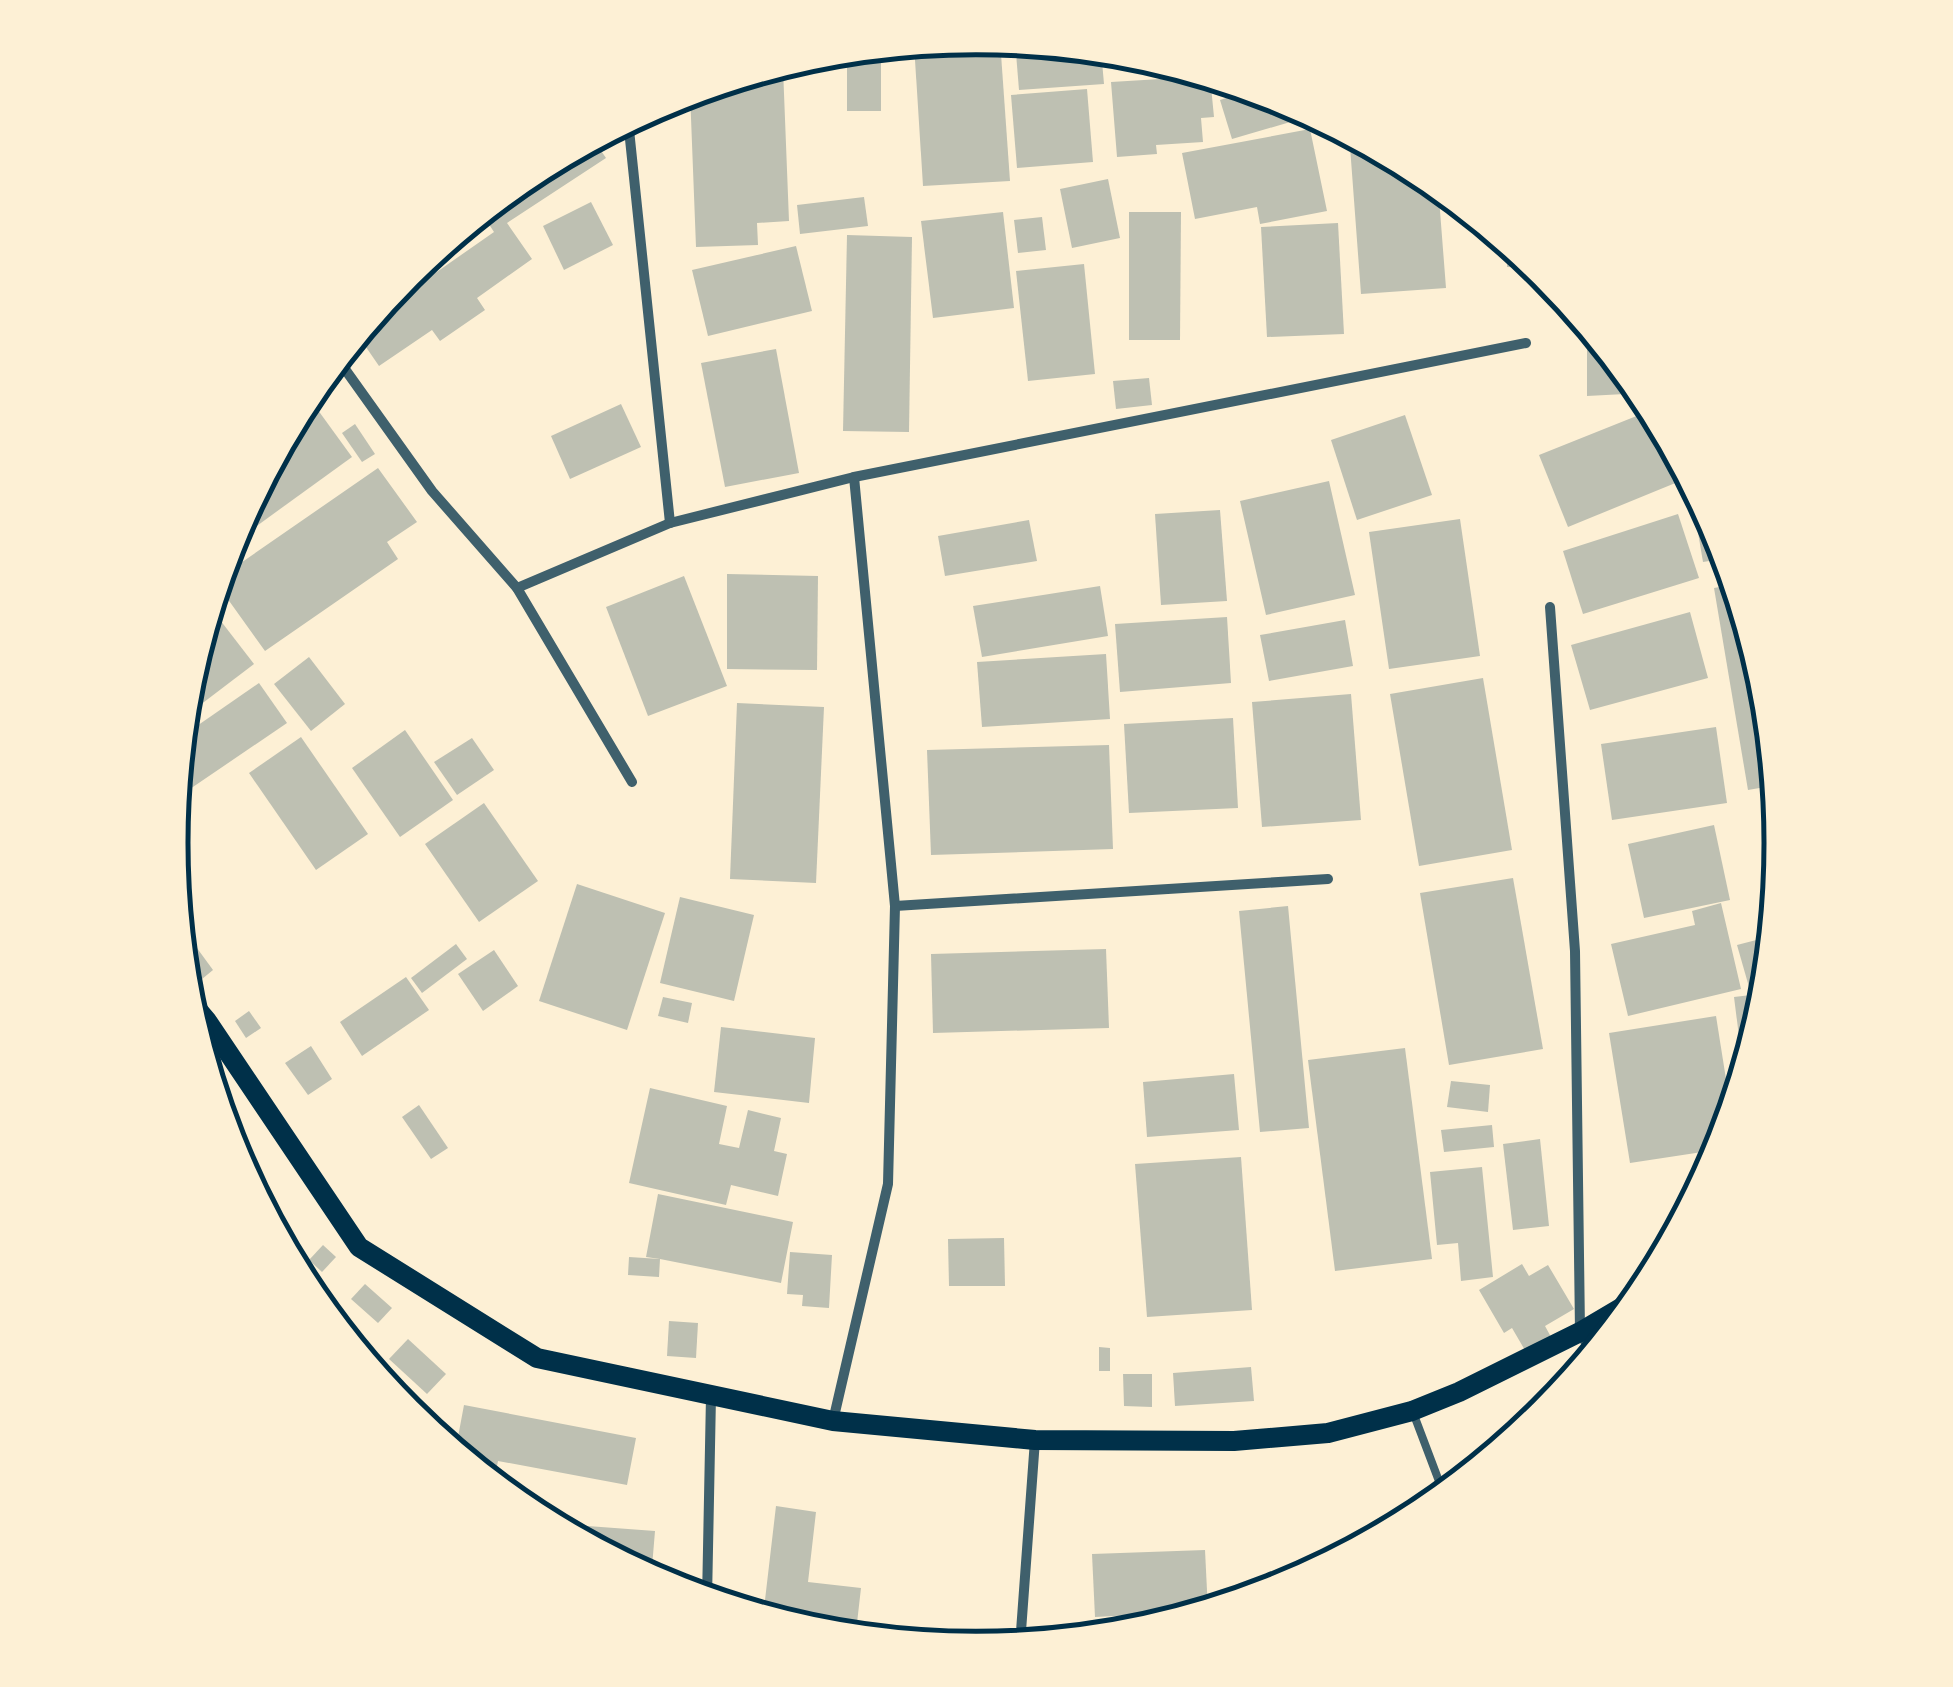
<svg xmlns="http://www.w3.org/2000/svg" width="1953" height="1687" viewBox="0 0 1953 1687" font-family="Quicksand,sans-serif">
	<rect width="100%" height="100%" fill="#fdf0d5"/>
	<g fill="#bec0b2">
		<polygon points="977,38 1000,40 1010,181 923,186 914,44"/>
		<polygon points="1015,41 1101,50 1104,84 1019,90"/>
		<polygon points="881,47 881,111 847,111 847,50"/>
		<polygon points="768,68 783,68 789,221 757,223 758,245 696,247 690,92"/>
		<polygon points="1210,76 1214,117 1201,118 1203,142 1156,145 1157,154 1117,157 1111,82"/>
		<polygon points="1087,89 1093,162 1017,168 1011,95"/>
		<polygon points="1254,89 1285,99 1314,115 1232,139 1220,100"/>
		<polygon points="1310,129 1327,211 1260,224 1257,207 1195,219 1182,153"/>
		<polygon points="1349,133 1419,170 1419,178 1429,177 1438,185 1446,288 1361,294"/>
		<polygon points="593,139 606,158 507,223 532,259 477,298 485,310 440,341 432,330 379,366 357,334 368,320 494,232 481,212 529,173"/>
		<polygon points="1108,179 1120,238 1072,248 1060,189"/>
		<polygon points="864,197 868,226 800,234 797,205"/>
		<polygon points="591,202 613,245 564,270 543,226"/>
		<polygon points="1003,212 1014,308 933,318 921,221"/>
		<polygon points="1129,212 1181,212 1180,340 1129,340"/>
		<polygon points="1042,217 1046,250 1018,253 1014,220"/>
		<polygon points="1338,223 1344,334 1267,337 1261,227"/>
		<polygon points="847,235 912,237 909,432 843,431"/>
		<polygon points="1508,242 1520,252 1540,268 1507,267"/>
		<polygon points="796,246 812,311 708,336 692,270"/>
		<polygon points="1084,264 1095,374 1028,381 1016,271"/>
		<polygon points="1587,323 1595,333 1644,393 1587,396"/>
		<polygon points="776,349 799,473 725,487 701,363"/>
		<polygon points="1149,378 1152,405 1116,409 1113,381"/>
		<polygon points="307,395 352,457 229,546 232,535"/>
		<polygon points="621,404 641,447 570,479 551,436"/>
		<polygon points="1654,409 1690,477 1568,527 1539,455"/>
		<polygon points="1405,415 1432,495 1357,520 1331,440"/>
		<polygon points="355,424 375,454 362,462 342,433"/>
		<polygon points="378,468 417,522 387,542 398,559 265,651 217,584 219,578"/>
		<polygon points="1329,481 1355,595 1266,615 1240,501"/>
		<polygon points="1700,495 1721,536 1728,558 1703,562 1692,497"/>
		<polygon points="1220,510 1227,601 1161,605 1155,514"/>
		<polygon points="1678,514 1699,578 1583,614 1563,551"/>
		<polygon points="1460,519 1480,656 1389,669 1369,532"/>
		<polygon points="1029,520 1037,561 945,576 938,536"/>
		<polygon points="727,574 818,576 817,670 727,669"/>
		<polygon points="684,576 727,686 648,716 606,607"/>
		<polygon points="1736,584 1767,687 1777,785 1748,790 1714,588"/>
		<polygon points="1100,586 1108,636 982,657 973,606"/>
		<polygon points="210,607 254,664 183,718 186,686"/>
		<polygon points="1690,612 1708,678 1590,710 1571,645"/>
		<polygon points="1227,617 1231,683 1120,692 1115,624"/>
		<polygon points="1345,620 1353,666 1269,681 1260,635"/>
		<polygon points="1106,654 1110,719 982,727 977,662"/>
		<polygon points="309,657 345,704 311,731 274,684"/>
		<polygon points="1483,678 1512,850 1419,866 1390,694"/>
		<polygon points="259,683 287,723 187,791 177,777 181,737"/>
		<polygon points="1351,694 1361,820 1262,827 1252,702"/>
		<polygon points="737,703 824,707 816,883 730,879"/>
		<polygon points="1233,718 1238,808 1129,813 1124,724"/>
		<polygon points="1716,727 1727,803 1612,820 1601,744"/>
		<polygon points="405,730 453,800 400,837 352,768"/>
		<polygon points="301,737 368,834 316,870 249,773"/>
		<polygon points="472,738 494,770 457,795 434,762"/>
		<polygon points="1109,745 1113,849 931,855 927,750"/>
		<polygon points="484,803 538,881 479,922 425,844"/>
		<polygon points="1714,825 1730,900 1644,918 1628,844"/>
		<polygon points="1513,878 1543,1049 1449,1065 1420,893"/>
		<polygon points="577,884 665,913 627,1030 539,1001"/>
		<polygon points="680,897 754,915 734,1001 660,983"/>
		<polygon points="1721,903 1741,989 1628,1016 1611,944 1695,925 1692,911"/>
		<polygon points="1288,906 1309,1128 1260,1132 1239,911"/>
		<polygon points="1764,938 1771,963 1769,982 1749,987 1737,945"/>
		<polygon points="194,944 213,970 202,979 183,954"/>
		<polygon points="456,944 467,959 422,993 411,978"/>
		<polygon points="1106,949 1109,1028 933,1033 931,954"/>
		<polygon points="494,950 518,986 483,1011 458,974"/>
		<polygon points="406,977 429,1010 362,1056 340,1022"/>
		<polygon points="1768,993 1767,1001 1744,1076 1734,997"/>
		<polygon points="663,997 692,1003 688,1023 658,1016"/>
		<polygon points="249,1011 261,1028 246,1038 235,1021"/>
		<polygon points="1716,1016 1732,1117 1722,1149 1630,1163 1609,1033"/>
		<polygon points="721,1027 815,1038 809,1103 714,1092"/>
		<polygon points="311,1046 332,1079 308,1095 285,1063"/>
		<polygon points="1405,1048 1432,1259 1335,1271 1308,1060"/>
		<polygon points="1234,1074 1239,1130 1147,1137 1143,1082"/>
		<polygon points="1451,1081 1490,1085 1488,1112 1447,1107"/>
		<polygon points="650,1088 727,1106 719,1144 739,1148 748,1110 781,1118 774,1151 787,1154 778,1196 731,1185 726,1205 629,1183"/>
		<polygon points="419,1105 448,1148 431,1159 402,1117"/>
		<polygon points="1492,1125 1494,1147 1444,1152 1441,1130"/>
		<polygon points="1540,1139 1549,1226 1513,1230 1503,1144"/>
		<polygon points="1241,1157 1252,1310 1147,1317 1135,1164"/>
		<polygon points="1482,1167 1493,1277 1461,1281 1458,1243 1437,1245 1430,1172"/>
		<polygon points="658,1194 793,1222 781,1283 660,1259 659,1277 628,1275 629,1257 660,1259 646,1257"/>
		<polygon points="1004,1238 1005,1286 949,1286 948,1239"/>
		<polygon points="323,1245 336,1257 322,1272 309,1260"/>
		<polygon points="790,1252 832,1255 829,1308 802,1306 803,1295 787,1294"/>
		<polygon points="1522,1264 1529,1276 1548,1265 1574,1309 1545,1326 1551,1337 1526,1352 1512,1328 1504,1333 1479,1290"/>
		<polygon points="299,1278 339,1312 331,1322 306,1291"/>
		<polygon points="365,1284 392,1308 378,1323 351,1299"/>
		<polygon points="669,1321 698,1323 696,1358 667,1356"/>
		<polygon points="408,1339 446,1374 427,1394 389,1359"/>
		<polygon points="1099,1347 1110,1348 1110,1371 1099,1371"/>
		<polygon points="1251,1367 1254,1401 1175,1406 1173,1373"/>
		<polygon points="380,1372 410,1400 402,1409 376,1376"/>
		<polygon points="1123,1374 1152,1374 1152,1407 1124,1406"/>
		<polygon points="464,1405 636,1438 627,1485 498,1461 494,1481 488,1480 455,1453"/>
		<polygon points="776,1506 816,1512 808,1582 861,1588 857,1623 913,1630 912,1643 819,1634 763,1617"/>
		<polygon points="547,1523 655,1531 651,1579"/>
		<polygon points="1205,1550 1208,1611 1095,1617 1092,1554"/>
		<polygon points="1342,1557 1323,1568 1309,1575 1308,1560"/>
		<polygon points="1076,1628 1149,1629 1133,1634 1076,1640"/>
	</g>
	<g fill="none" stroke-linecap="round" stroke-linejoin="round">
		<g stroke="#3f606c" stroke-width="8">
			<polyline points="1581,1335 1592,1358"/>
			<polyline points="1414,1415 1445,1497"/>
		</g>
		<g stroke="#3f606c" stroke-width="10">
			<polyline points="628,120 670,523"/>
			<polyline points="337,358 432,491 517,588 632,782"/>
			<polyline points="517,588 670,523 854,477 1526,343"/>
			<polyline points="1550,607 1575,951 1580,1331"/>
			<polyline points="895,906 1328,879"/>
			<polyline points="833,1421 888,1184 895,906 854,477"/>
			<polyline points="707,1600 711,1396"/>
			<polyline points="1020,1645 1035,1440"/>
		</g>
		<polyline stroke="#003049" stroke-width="20" points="185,995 207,1021 359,1247 537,1358 833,1421 1035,1440 1234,1441 1328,1433 1412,1411 1459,1392 1580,1332 1646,1293"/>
	</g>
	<path d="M0 0H1953V1687H0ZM188 843a788 788 0 1 1 1576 0a788 788 0 1 1-1576 0Z" fill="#fdf0d5" fill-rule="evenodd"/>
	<path fill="none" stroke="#003049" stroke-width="5" d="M188 843a788 788 0 1 1 1576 0a788 788 0 1 1-1576 0Z"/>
</svg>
